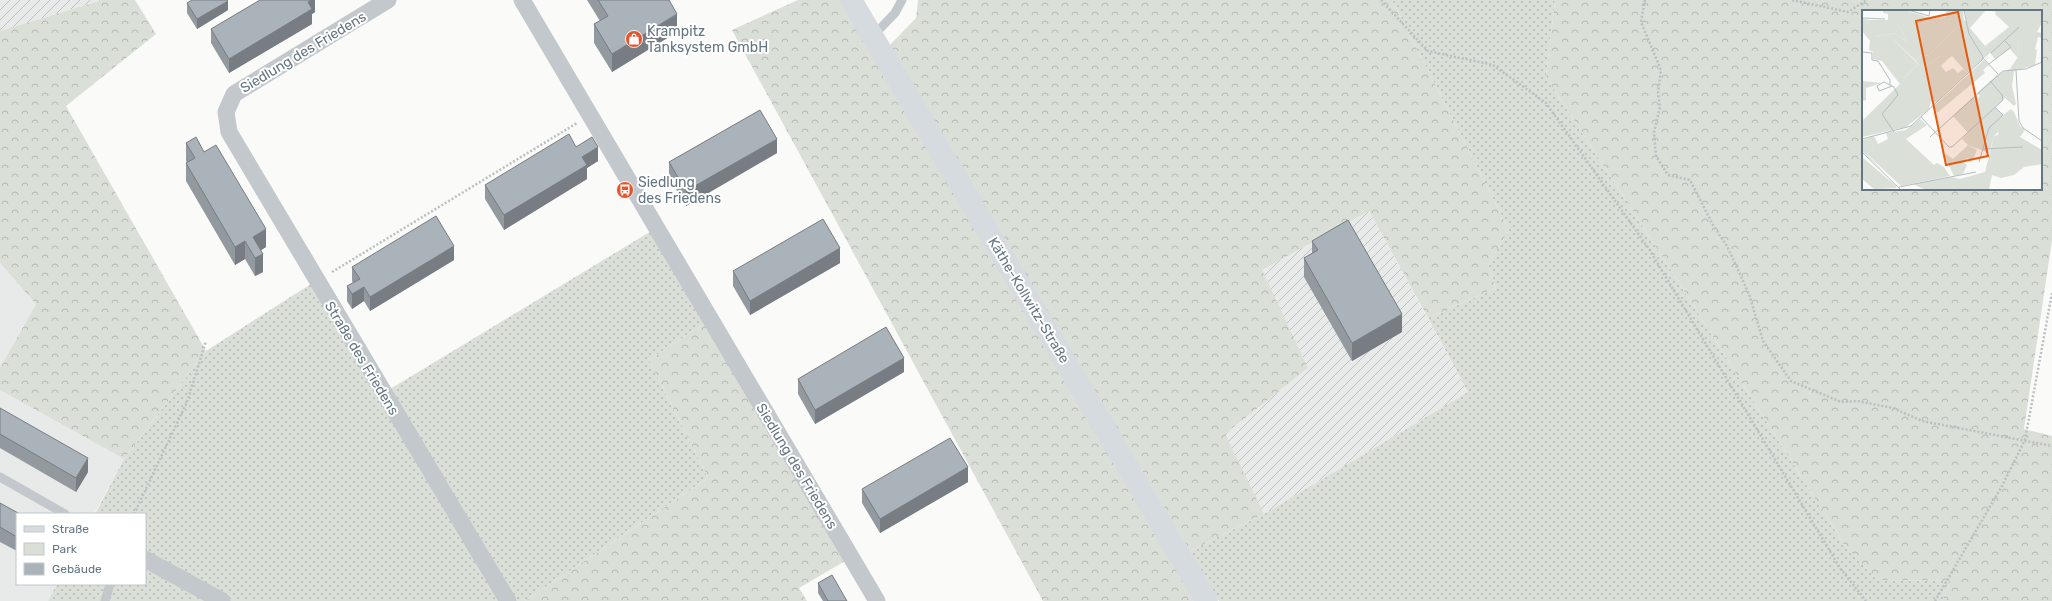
<svg xmlns="http://www.w3.org/2000/svg" width="2052" height="601" viewBox="0 0 2052 601" font-family="Rubik,sans-serif">
	<defs>
		<pattern id="industrial-furrows" width="10" height="10" patternUnits="userSpaceOnUse"><rect width="10" height="10" fill="#e8e9e9"/><path d="M-1 1l2-2M0 10L10 0M9 11l2-2" fill="none" stroke="#c0c1c2"/></pattern>
		<pattern id="green-dots" width="8" height="8" patternUnits="userSpaceOnUse"><rect width="8" height="8" fill="#dadfd7"/><path d="M2 2h.1M6 6h.1" fill="none" stroke="#b4b9b4" stroke-width="1.8" stroke-linecap="round"/></pattern>
		<pattern id="forest-crowns" width="20" height="18" patternUnits="userSpaceOnUse"><rect width="20" height="18" fill="#dadfd7"/><path d="M2 6a3 3 0 1 1 6 0M12 15a3 3 0 1 1 6 0" fill="none" stroke="#b4b9b4"/></pattern>
	</defs>
	<rect width="100%" height="100%" fill="#fafaf8"/>
	<g fill="#e8e9e9">
		<polygon points="0,263 36,304 0,368"/>
		<polygon points="0,390 124,459 94,514 17,514 17,584 57,584 48,601 0,601"/>
	</g>
	<g fill="url(#industrial-furrows)">
		<polygon points="0,0 102,0 0,31"/>
		<polygon points="1369,211 1468,392 1264,514 1224,435 1308,368 1261,270"/>
	</g>
	<g fill="url(#green-dots)">
		<polygon points="1392,0 1555,0 1546,77 1669,267 1845,546 1878,580 1951,581 1942,601 1219,601 1190,551 1264,514 1468,392 1428,318 1496,288 1488,265 1509,230"/>
		<polygon points="653,230 707,322 649,360 708,478 525,601 48,601 57,584 145,584 145,514 95,514 124,459 206,351 311,284 377,397"/>
	</g>
	<g fill="url(#forest-crowns)" fill-rule="evenodd">
		<polygon points="102,0 135,0 156,34 66,106 206,351 124,459 0,390 0,368 36,304 0,263 0,31"/>
		<polygon points="798,0 841,0 1197,601 1043,601 732,30"/>
		<polygon points="918,0 1392,0 1509,230 1488,265 1496,288 1428,318 1369,211 1262,270 1308,368 1225,434 1264,514 1190,551 889,46 916,18"/>
		<path d="M1555,0H2052V240L2024,429L2052,436V601H1942L1951,581L1878,580L1845,546L1669,267L1546,77ZM1863,11H2041V189H1863Z"/>
		<polygon points="707,322 845,561 799,588 807,601 525,601 708,478 649,360"/>
	</g>
	<g fill="none" stroke-linecap="round" stroke-linejoin="round">
		<g stroke="#bbbfc2" stroke-width="2.5" stroke-dasharray="2 2" stroke-linecap="butt">
			<polyline points="1381,0 1428,51 1493,65 1546,103 1649,249 1840,568 1866,601"/>
			<polyline points="1645,0 1641,22 1661,70 1658,93 1660,107 1654,132 1656,156 1668,175 1690,180 1713,225 1727,246 1749,294 1763,341 1791,381 1841,402 1857,401 1893,408 1922,421 2052,446"/>
			<polyline points="1792,0 1848,12 1867,0"/>
			<polyline points="332,272 577,123"/>
			<polyline points="134,514 187,402 206,341"/>
			<polyline points="1935,601 2002,486 2025,440 2052,293"/>
		</g>
		<g stroke="#c3c8cc" stroke-width="9">
			<polyline points="873,36 895,13 902,0"/>
			<polyline points="0,477 65,514"/>
			<polyline points="105,601 110,584"/>
		</g>
		<g stroke="#c3c8cc" stroke-width="17">
			<polyline points="388,0 234,94 226,112 229,132 508,601"/>
			<polyline points="522,0 877,601"/>
			<polyline points="145,559 222,601"/>
		</g>
		<polyline stroke="#d6dbdf" stroke-width="22" points="851,0 1207,601"/>
	</g>
	<g fill="#929a9f">
		<polygon points="315,0 315,12 312,14 312,24 229,73 211,43 211,29"/>
		<polygon points="587,0 669,0 677,32 612,72 594,43 594,24 600,21"/>
		<polygon points="187,3 228,10 197,29 187,13"/>
		<polygon points="186,143 204,152 266,247 261,250 263,272 255,276 245,259 235,265 186,181 186,163 187,162 186,161"/>
		<polygon points="576,147 598,161 587,168 587,179 504,230 485,199 485,185"/>
		<polygon points="777,153 686,206 669,177 669,162"/>
		<polygon points="1312,241 1402,332 1352,361 1304,277 1304,258 1312,253"/>
		<polygon points="454,260 370,311 364,301 352,309 347,301 347,286 353,283 352,281 352,267"/>
		<polygon points="840,263 750,315 733,286 733,271"/>
		<polygon points="904,372 815,424 798,394 798,379"/>
		<polygon points="0,408 88,472 76,492 0,448"/>
		<polygon points="968,482 880,533 862,503 862,489"/>
		<polygon points="0,503 17,514 17,551 0,542"/>
		<polygon points="818,583 847,601 823,601 818,593"/>
	</g>
	<g fill="#777d82">
		<polygon points="311,0 315,0 315,12 312,14 312,24 229,73 229,59"/>
		<polygon points="228,1 228,10 197,29 197,19"/>
		<polygon points="677,14 677,32 612,72 612,54"/>
		<polygon points="777,139 777,153 686,206 686,191"/>
		<polygon points="598,147 598,161 587,168 587,179 504,230 504,215 582,157"/>
		<polygon points="266,229 266,247 253,255 253,237"/>
		<polygon points="245,241 245,259 235,265 235,247"/>
		<polygon points="454,246 454,260 370,311 370,297"/>
		<polygon points="840,248 840,263 750,315 750,301"/>
		<polygon points="263,254 263,272 255,276 255,258"/>
		<polygon points="364,287 364,301 352,309 352,294"/>
		<polygon points="1402,314 1402,332 1352,361 1352,343"/>
		<polygon points="904,358 904,372 815,424 815,410"/>
		<polygon points="88,458 88,472 76,492 76,478"/>
		<polygon points="968,467 968,482 880,533 880,519"/>
	</g>
	<g fill="#aab3b9" stroke="#777d82">
		<polygon points="192,0 227,0 228,1 197,19 187,3"/>
		<polygon points="260,0 311,0 308,2 312,9 229,59 211,29"/>
		<polygon points="598,0 669,0 677,14 612,54 594,24 608,16"/>
		<polygon points="760,110 777,139 686,191 669,162"/>
		<polygon points="569,134 576,147 592,137 598,147 582,157 587,165 504,215 485,185"/>
		<polygon points="196,137 204,152 216,145 266,229 253,237 263,254 255,258 245,241 235,247 186,163 195,158 186,143"/>
		<polygon points="436,216 454,246 370,297 364,287 352,294 347,286 360,279 352,267"/>
		<polygon points="823,219 840,248 750,301 733,271"/>
		<polygon points="1348,220 1402,314 1352,343 1304,258 1318,250 1312,241"/>
		<polygon points="886,327 904,358 815,410 798,379"/>
		<polygon points="0,408 88,458 76,478 0,434"/>
		<polygon points="950,438 968,467 880,519 862,489"/>
		<polygon points="0,503 20,514 17,514 17,537 0,527"/>
		<polygon points="832,575 847,601 828,601 818,583"/>
	</g>
	<defs>
		<g id="shop-disc" transform="scale(0.9)"><circle r="9.5" fill="#e4572e" stroke="#fff"/><path d="M-5-2.5h2.3a2.7 3.5 0 0 1 5.4 0H5L5.5 6h-11ZM-1.5-2.5h3a1.5 2.3 0 0 0-3 0Z" fill="#fff"/></g>
		<g id="bus-disc" transform="scale(0.9)"><circle r="9.5" fill="#e4572e" stroke="#fff"/><path d="M-5-6H5V4H4V6H2V4H-2V6H-4V4H-5ZM-3.5-4V0h7V-4ZM-3.5 1.2v1.5H-2V1.2ZM2 1.2v1.5H3.5V1.2Z" fill="#fff"/></g>
	</defs>
	<g fill-rule="evenodd">
		<use href="#shop-disc" x="634" y="39"/>
		<use href="#bus-disc" x="625" y="190"/>
	</g>
	<g text-anchor="middle" stroke-width="4" stroke-linejoin="round" paint-order="stroke">
		<g font-size="14" fill="#657683" stroke="#fff" text-anchor="start">
			<text x="647" y="36">Krampitz<tspan x="647" dy="16">Tanksystem GmbH</tspan></text>
			<text x="638" y="187">Siedlung<tspan x="638" dy="16">des Friedens</tspan></text>
		</g>
		<g font-size="14" fill="#657683" stroke="#fff">
			<text transform="translate(303 52) rotate(-31)" y="5">Siedlung des Friedens</text>
			<text transform="translate(1029 300) rotate(59)" y="5">Käthe-Kollwitz-Straße</text>
			<text transform="translate(362 358) rotate(59)" y="5">Straße des Friedens</text>
			<text transform="translate(797 466) rotate(59)" y="5">Siedlung des Friedens</text>
		</g>
	</g>
	<g transform="translate(1862 10)">
		<rect width="180" height="180" fill="#fafaf8"/>
		<path d="M103,0H124L108,18L123,36L147,17L133,4L134,2L129,0H175L157,28L156,48L148,39L133,49L128,43L105,63L90,46L85,50L82,46H78L62,58L56,54L54,51L59,46L67,45L95,17L96,9L104,11ZM8,10H16V19L37,16L46,33L33,23L14,27L5,13ZM0,71L20,73L4,78V90L0,91ZM107,98L141,105L148,110L132,126L127,143L106,135L100,129L106,123L91,106L96,101ZM3,129L9,131L12,138L5,144L23,163L0,141V130Z" fill="#dadfd7"/>
		<path d="M21,0H43L68,8L84,7V0H101L102,11L96,10L95,17L67,45L59,46L54,51L32,30L42,68L56,54L62,58L78,46H82L85,50L79,56L84,62L91,58L96,63L101,59L105,63L74,92L69,91L67,99L44,117L0,127V111L38,74L20,51L11,49V42L7,40L8,31L0,21V9L8,10L5,13L11,18L14,27L33,23L46,33L37,16L34,20H16V10H26V4L21,3ZM175,0H180V12L175,22L180,23V28L176,27L173,39L175,40L173,55L152,61L150,76L154,94L152,96L143,88L133,97L141,105L149,99L152,102L158,116L163,120L158,127L180,140V154L162,157L152,165L139,168L130,165L127,180H64L51,174L89,167L98,169L123,162L132,126L136,125L138,114L147,110L141,105L136,110L128,102L119,110L107,98L100,104L96,101L111,87L114,90L118,86L115,83L136,64L148,59L156,47L157,28L152,22ZM122,50L127,55L121,60L123,63L75,103L71,97ZM58,109L65,115L44,129L72,155L75,153L82,157L88,166L39,176L5,144L12,138L9,131L3,129L12,126L16,134L26,129L24,123L44,120ZM106,135L115,140L111,150L105,148L102,153L105,155L101,164L92,166L82,146L84,144L91,149ZM0,147L34,176V178L12,179L0,169Z" fill="#dadfd7"/>
		<path d="M32,30L56,54L42,68L19,43Z" fill="#dadfd7"/>
		<path fill="none" stroke="#b5bdc2" stroke-width="1" d="M46,0L67,6L68,0M0,8L23,9M0,42L10,43V50L16,51L28,70V75M129,43L157,17M121,48L136,64M127,54L149,37L142,30M154,60L157,111L161,118L180,131M30,76L17,81L15,76L22,72L32,77L36,85L20,104L32,122M59,107L87,137H90L141,90L140,85L128,71M68,127L141,61L164,59L180,52M0,129L49,116L120,50L121,47L107,24L102,0M121,139L161,137M0,142L39,180M117,152L127,118L141,105L133,97M37,177L114,162"/>
		<path fill="#e8590c" fill-opacity="0.15" stroke="#e8590c" stroke-width="2" d="M96,2L126,146L84,155L54,11Z"/>
		<rect width="180" height="180" fill="none" stroke="#657683" stroke-width="2"/>
	</g>
	<rect x="16" y="513" width="130" height="72" fill="#ffffff" stroke="#c1c8cd"/>
	<rect x="24" y="526" width="20" height="6" fill="#d6dbdf" stroke="#c1c8cd"/>
	<text x="52" y="533" font-size="12" fill="#657683">Straße</text>
	<rect x="24" y="543" width="20" height="12" fill="#dadfd7" stroke="#c1c8cd"/>
	<text x="52" y="553" font-size="12" fill="#657683">Park</text>
	<rect x="24" y="563" width="20" height="12" fill="#aab3b9" stroke="#c1c8cd"/>
	<text x="52" y="573" font-size="12" fill="#657683">Gebäude</text>
</svg>
